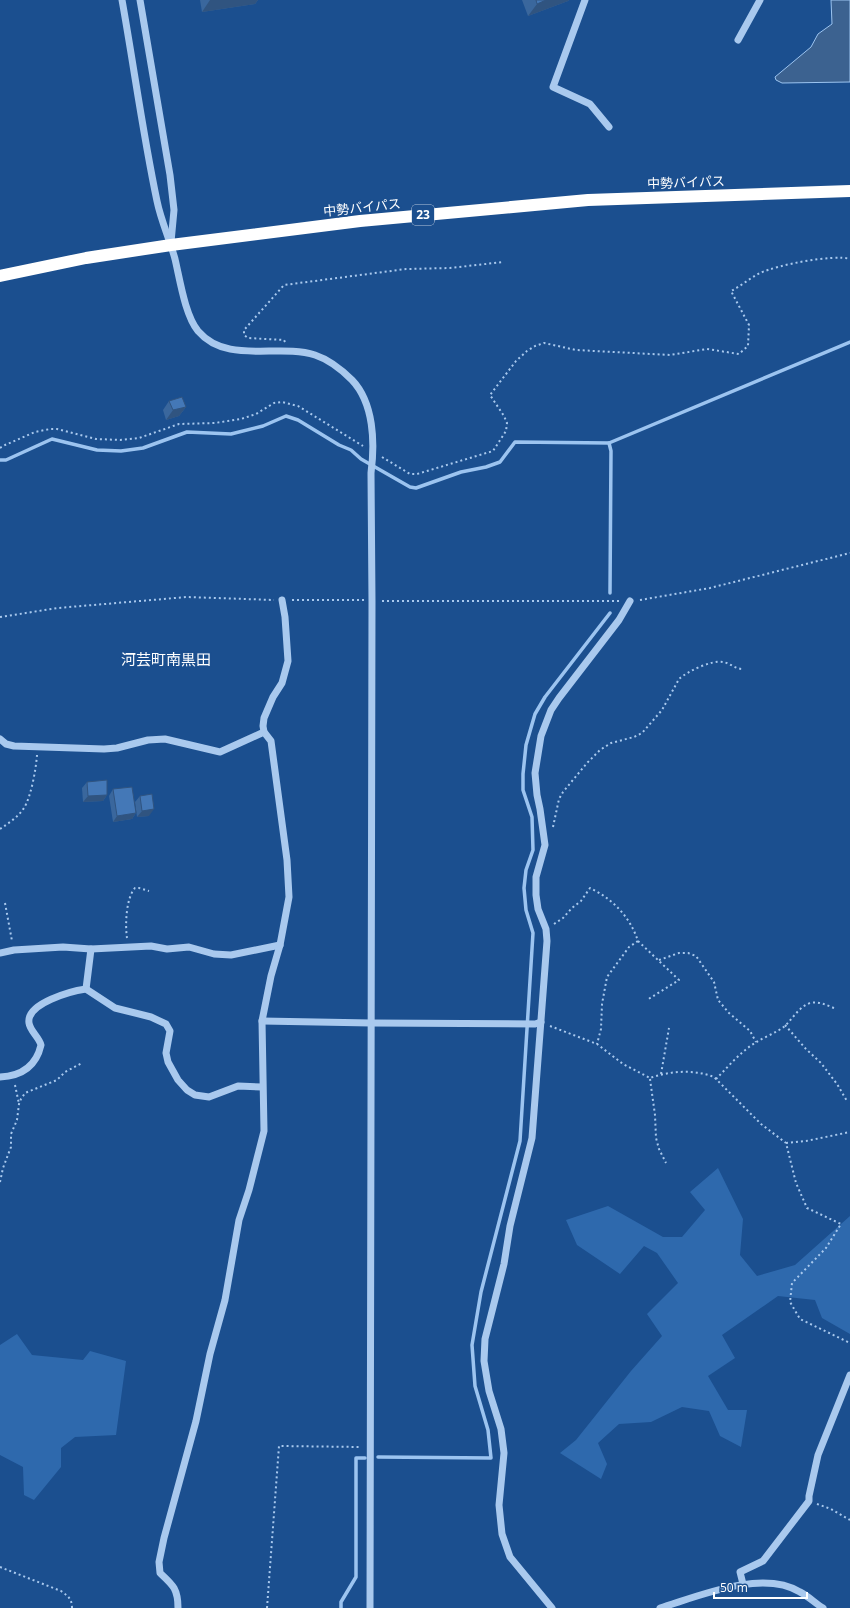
<svg xmlns="http://www.w3.org/2000/svg" width="850" height="1608" viewBox="0 0 850 1608" font-family="'Open Sans','Noto Sans JP',sans-serif">
	<rect width="100%" height="100%" fill="#1b4f8f"/>
	<g fill="#2e69ad">
		<polygon points="718,1168 743,1219 740,1255 757,1276 795,1265 850,1216 850,1334 822,1318 815,1300 778,1296 722,1335 735,1358 708,1376 728,1410 747,1410 741,1447 720,1436 709,1411 682,1407 651,1422 619,1424 598,1443 607,1464 601,1479 560,1453 576,1440 631,1371 662,1336 647,1314 678,1283 657,1253 644,1246 620,1274 577,1245 566,1220 608,1206 663,1237 682,1237 705,1210 690,1192"/>
		<polygon points="17,1334 32,1355 83,1360 90,1351 126,1361 116,1435 75,1437 61,1448 61,1467 34,1500 24,1495 23,1467 0,1455 0,1345"/>
	</g>
	<polygon fill="#3c6290" stroke="#9cc4f0" points="831,0 850,0 850,82 782,83 776,80 775,77 811,47 818,34 832,24"/>
	<g fill="none" stroke-linecap="round" stroke-linejoin="round">
		<g stroke="#9cc4f0" stroke-width="3.5">
			<polyline points="609,443 611,451 610,593"/>
			<polyline points="0,460 6,460 52,439 97,450 121,451 143,448 187,432 231,434 263,426 286,416 298,420 339,445 351,450 361,459 410,487 416,488 461,472 486,467 500,462 515,442 609,443 850,342"/>
			<polyline points="378,1457 491,1458 488,1430 475,1386 472,1345 481,1292 520,1141 533,933 526,910 524,888 526,870 533,850 532,817 523,790 523,774 526,745 535,714 545,697 610,613"/>
			<polyline points="341,1608 341,1602 356,1577 356,1458 365,1458"/>
		</g>
		<g stroke="#a9c9ee" stroke-width="2" stroke-dasharray="2 3" stroke-linecap="butt">
			<polyline points="285,342 284,340 248,338 244,335 244,330 284,285 406,269 450,268 503,262"/>
			<polyline points="0,448 5,445 35,432 50,429 57,429 96,439 120,440 139,438 179,424 215,423 241,419 256,414 274,403 282,402 298,406 363,446"/>
			<path d="M382,457L410,474H417L493,451L506,431L507,423L504,416L490,395L516,361L527,351L535,346L544,343L576,350L670,355L707,349L739,354L748,346L749,325L731,291C741,286 750,278 760,273C777,265 833,254 850,259"/>
			<polyline points="292,600 364,600"/>
			<polyline points="640,600 710,588 850,553"/>
			<polyline points="382,601 619,601"/>
			<polyline points="0,617 58,608 187,597 274,600"/>
			<path d="M553,827L559,799L563,792L587,763L600,750L611,743L634,737L642,733L662,710L679,679C688,671 711,660 723,662C730,663 735,669 743,669"/>
			<path d="M0,829C9,823 18,817 24,808C31,797 36,769 37,755"/>
			<polyline points="5,903 12,941"/>
			<path d="M554,924L563,918L572,908L581,901L590,888C613,899 630,917 638,941L629,947L607,977L602,1004L601,1029L597,1044"/>
			<path d="M127,938C125,925 126,898 135,888H139L149,891"/>
			<polyline points="638,941 679,980 647,1000"/>
			<polyline points="659,960 679,953 688,953 696,956 714,982 718,1000 729,1013 750,1031 756,1042"/>
			<polyline points="785,1025 806,1049 821,1063 837,1084 847,1101"/>
			<path d="M550,1026L597,1044L623,1064L650,1078C670,1071 694,1069 714,1077L761,1124L786,1143L796,1183L807,1208L841,1224L826,1248L792,1283L790,1302L800,1319L850,1343"/>
			<polyline points="661,1074 669,1028"/>
			<polyline points="650,1079 655,1115 656,1138 659,1149 666,1163"/>
			<path d="M716,1079C728,1067 740,1052 755,1043C764,1037 776,1033 785,1026C793,1018 799,1007 810,1003C819,1001 826,1005 834,1008"/>
			<polyline points="15,1085 19,1104"/>
			<polyline points="786,1143 806,1141 850,1132"/>
			<polyline points="0,1182 3,1168 11,1147 11,1134 17,1120 19,1104 21,1099 25,1093 57,1080 65,1072 82,1063"/>
			<polyline points="817,1504 831,1509 850,1520"/>
			<path d="M0,1567L61,1591C68,1596 72,1599 72,1608"/>
			<polyline points="267,1608 279,1446 361,1447"/>
		</g>
		<g stroke="#a9c9ee" stroke-width="7">
			<path d="M122,0C134,67 143,135 157,201C161,221 170,240 175,259C180,280 185,315 198,331C227,365 278,343 315,355C330,360 341,369 352,380C374,403 375,443 371,473L372,601L370,1608"/>
			<polyline points="140,0 170,175 174,210 171,242"/>
			<polyline points="585,0 553,87 590,104 609,127"/>
			<polyline points="738,40 760,0"/>
			<polyline points="0,739 6,744 14,746 104,749 117,748 148,740 165,739 220,752 264,732"/>
			<polyline points="0,953 14,950 63,947 91,949 151,946 167,949 189,947 214,954 231,955 280,945"/>
			<polyline points="86,989 91,949"/>
			<polyline points="262,1021 371,1023 535,1024 541,1022"/>
			<path d="M0,1077C21,1076 36,1067 41,1045C39,1037 30,1031 29,1023C26,1003 72,991 86,989L115,1008L151,1017L166,1024L170,1031L166,1053L168,1062L178,1080L187,1090L195,1095L209,1097L238,1086L262,1087"/>
			<polyline points="743,1584 740,1572 763,1561 809,1501 809,1496 818,1455 850,1375"/>
			<path d="M178,1608C178,1589 173,1585 160,1573L159,1562L164,1538L196,1421L210,1354L225,1300L239,1220L249,1190L264,1131L262,1021L271,976L280,945L289,897L287,860L271,741L264,732L263,726L264,718L273,697L282,683L288,661L285,617L282,600"/>
			<polyline points="552,1608 510,1557 502,1534 499,1505 504,1453 501,1429 489,1391 484,1361 485,1339 504,1264 510,1226 532,1138 547,941 546,929 538,909 536,895 536,877 545,845 540,809 537,795 535,773 541,736 551,710 559,698 619,620 630,601"/>
			<path d="M660,1608C699,1596 762,1569 800,1592C808,1596 815,1603 823,1608"/>
		</g>
		<polyline stroke="#fff" stroke-width="12" points="0,276 86,258 171,245 360,221 588,200 850,191"/>
	</g>
	<g fill="#3a679d">
		<polygon points="200,0 258,0 255,4 202,12"/>
		<polygon points="522,0 569,0 568,1 528,16"/>
		<polygon points="169,401 186,407 179,416 166,420 163,410"/>
		<polygon points="87,782 107,795 103,801 83,802 82,788"/>
		<polygon points="113,789 136,813 132,819 113,822 109,796"/>
		<polygon points="140,796 149,816 137,817 135,802"/>
	</g>
	<g fill="#305480">
		<polygon points="210,0 258,0 255,4 202,12"/>
		<polygon points="546,0 569,0 568,1 528,16 537,4"/>
		<polygon points="186,407 179,416 166,420 173,410"/>
		<polygon points="107,795 103,801 83,802 88,796"/>
		<polygon points="154,809 149,816 137,817 142,811"/>
		<polygon points="136,813 132,819 113,822 117,816"/>
	</g>
	<g fill="#4478b7" stroke="#305480">
		<polygon points="536,0 546,0 537,4"/>
		<polygon points="182,397 186,407 173,410 169,401"/>
		<polygon points="107,780 107,795 88,796 87,782"/>
		<polygon points="132,787 136,813 117,816 113,789"/>
		<polygon points="152,794 154,809 142,811 140,796"/>
	</g>
	<g text-anchor="middle" stroke-width="3.5" stroke-linejoin="round" paint-order="stroke">
		<rect fill="#1b4f8f" stroke="#bbcadd" stroke-width="1" x="412" y="205" width="22" height="20" rx="3"/>
		<g font-size="12" font-weight="bold" fill="#fff">
			<text x="423" y="219">23</text>
		</g>
		<g font-size="13" fill="#fff" stroke="#1b4f8f">
			<text transform="translate(686 182) rotate(-2)" y="5">中勢バイパス</text>
			<text transform="translate(362 207) rotate(-6)" y="5">中勢バイパス</text>
		</g>
		<g font-size="15" fill="#fff" stroke="#1b4f8f">
			<text x="166" y="665">河芸町南黒田</text>
		</g>
	</g>
	<path d="M714 1592v6h93v-6" fill="none" stroke="#ffffff" stroke-width="2"/>
	<text x="720" y="1592" font-size="12" fill="#ffffff" stroke="#1b4f8f" stroke-width="3" paint-order="stroke">50 m</text>
</svg>
